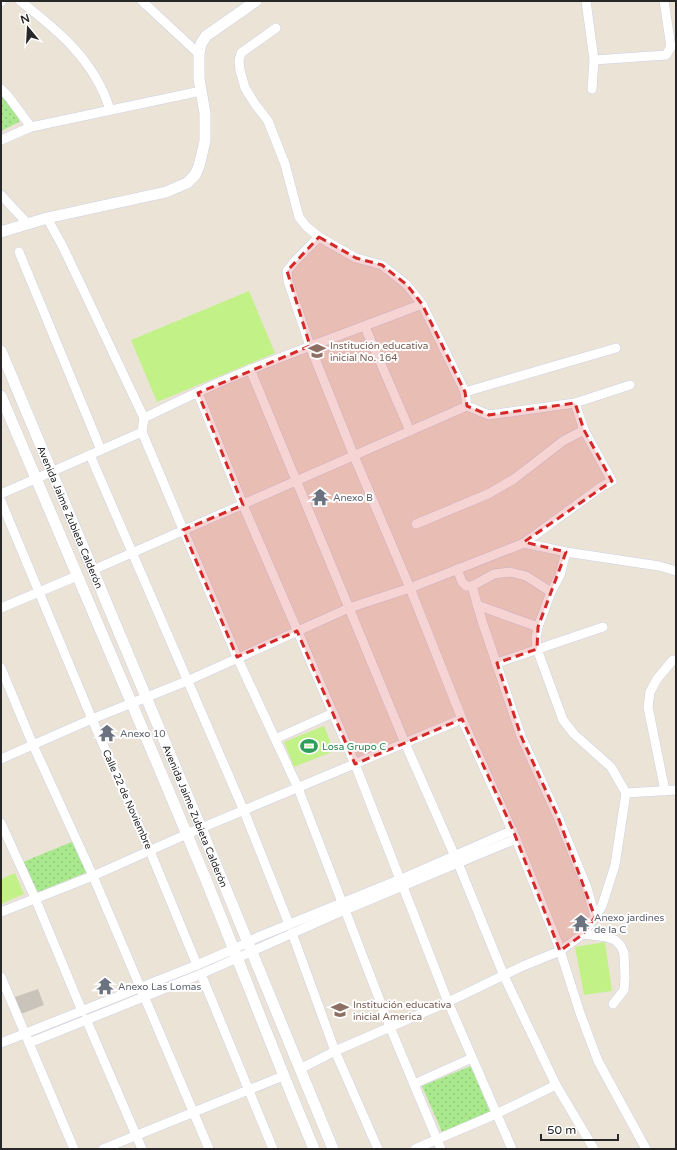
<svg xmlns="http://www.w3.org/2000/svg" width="677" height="1150" viewBox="0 0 677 1150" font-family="'Varela Round',sans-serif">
	<defs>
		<pattern id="grass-dots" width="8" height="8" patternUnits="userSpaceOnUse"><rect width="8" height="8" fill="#aae88d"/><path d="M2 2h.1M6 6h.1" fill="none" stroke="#92c77a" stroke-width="1.8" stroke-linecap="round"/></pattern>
	</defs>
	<rect width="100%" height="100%" fill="#ece3d7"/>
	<g fill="url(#grass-dots)">
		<polygon points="1,95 19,118 19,122 1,131"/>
		<polygon points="74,841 87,872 36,893 23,862"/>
		<polygon points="471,1066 490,1112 442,1132 422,1086"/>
	</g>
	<g fill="#c2f188">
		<polygon points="249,291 275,353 157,402 131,340"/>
		<polygon points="324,726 334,751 294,767 284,742"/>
		<polygon points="15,873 24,894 1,904 1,879"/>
		<polygon points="605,942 612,991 584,995 575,947"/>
	</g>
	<polygon fill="#cac3ba" points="38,989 44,1005 21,1014 15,997"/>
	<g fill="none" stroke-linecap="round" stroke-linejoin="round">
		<g stroke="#ccd0e3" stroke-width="10">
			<g id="minor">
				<path d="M20,1C59,31 95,61 110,110"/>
				<polyline points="142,1 199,54"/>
				<polyline points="586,1 594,60 592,89"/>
				<polyline points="1,2 2,1"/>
				<polyline points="276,28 241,53 239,61 240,70 245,88 255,104 268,121 285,164 299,217 306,226 319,237 356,258 382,265 407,285 422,304 465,392 467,406"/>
				<polyline points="594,60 666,55 671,47 664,1"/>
				<polyline points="1,89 8,96 31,127"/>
				<polyline points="1,140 31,127 201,91"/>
				<polyline points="1,195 28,224"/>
				<polyline points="47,218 63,247 144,418"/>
				<polyline points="319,237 295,261 287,271 288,281 310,346 354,456 410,588 462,719 516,839 558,944 580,1013 598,1061 646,1149"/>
				<polyline points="19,252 101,450"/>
				<path d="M422,304C366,326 308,346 252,369C215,383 179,401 144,418L142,432L237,657L298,788L390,1027L441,1149"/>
				<polyline points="365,327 410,431"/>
				<polyline points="250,369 405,743 454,854"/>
				<polyline points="465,392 616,348"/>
				<polyline points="198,393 243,505 355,764 448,1002 512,1149"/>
				<polyline points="90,455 244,811 289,924"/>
				<polyline points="1,494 142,432"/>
				<polyline points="1,501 92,719 150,851 197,965"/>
				<polyline points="416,524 488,494 514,479 563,441 584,430"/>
				<polyline points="524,543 601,487 612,481 584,430 575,403"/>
				<polyline points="457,569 462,582 466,586 472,586 494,574 510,572 526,576 551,592"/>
				<polyline points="93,570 467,406 489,415 575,403 630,385"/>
				<polyline points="472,586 482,621 521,736 558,817 587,888 595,917"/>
				<polyline points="477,605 538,627"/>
				<polyline points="1,608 77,576"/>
				<polyline points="497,663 603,627"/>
				<polyline points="1,668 33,745 93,876 209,1149"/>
				<polyline points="275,739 333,713"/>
				<polyline points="1,759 92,719 187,681 349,608 410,588 524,543 566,552 659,566 676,571"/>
				<polyline points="665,791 648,707 650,692 657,679 673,660"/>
				<polyline points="626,793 676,790"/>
				<polyline points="1,823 35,898 82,1011"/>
				<polyline points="458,863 504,976 556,1085 594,1149"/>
				<polyline points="1,912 93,876 187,834 462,719"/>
				<polyline points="292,933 335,1051 378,1149"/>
				<polyline points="583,934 607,937 615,940 621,946 624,953 625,979 624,990 613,1004"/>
				<polyline points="201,974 273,1149"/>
				<polyline points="1,977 74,1149"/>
				<polyline points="86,1019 142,1149"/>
				<polyline points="1,1043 197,965 234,949 258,937 401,879 513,830"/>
				<polyline points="29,1043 201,974 345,910 516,839"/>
				<polyline points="300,1069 335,1051 448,1002 523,966 560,951 583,934 602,906 615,865 626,793 611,767 574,734 563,720 537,649 536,638 538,627 551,592 560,575 566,552"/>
				<polyline points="414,1084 472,1058"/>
				<polyline points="103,1149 283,1076"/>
				<polyline points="415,1149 496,1114 556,1085"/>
			</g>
		</g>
		<g stroke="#ccd0e3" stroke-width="12">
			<g id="tertiary">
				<polyline points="1,232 47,218 166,192 187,183 195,175 199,166 205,141 205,113 199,79 199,54 201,44 206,36 256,1"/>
				<path id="s1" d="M1,351L193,809L333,1149"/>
				<path d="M1,396C69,555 137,715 204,875C241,966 276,1059 314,1149"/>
			</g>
		</g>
		<use href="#minor" stroke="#fff" stroke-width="9"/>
		<use href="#tertiary" stroke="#fff" stroke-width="11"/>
	</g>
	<path fill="#d62828" fill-opacity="0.2" stroke="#d62828" stroke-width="3" stroke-dasharray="8 5" stroke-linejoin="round" d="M319,237L356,258L382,265L407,285L422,304L465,392L467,406L489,415L575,403L584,430L612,481L524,542L566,552L538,627L537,649L497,663L521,736L558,817L595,917L583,934L560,951L513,830L462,719L355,764L297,631L237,657L183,530L243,505L198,393L310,346L287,271Z"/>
	<defs>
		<g id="school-bare" transform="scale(1.38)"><path d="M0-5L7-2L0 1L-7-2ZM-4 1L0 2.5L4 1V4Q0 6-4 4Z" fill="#8d6e63" stroke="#fff" stroke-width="2.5" paint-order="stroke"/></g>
		<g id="temple-bare" transform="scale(1.38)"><path d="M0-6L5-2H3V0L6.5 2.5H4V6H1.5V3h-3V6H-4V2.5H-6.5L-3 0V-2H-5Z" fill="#6b7280" stroke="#fff" stroke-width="2.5" paint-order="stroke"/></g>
		<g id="stadium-bare" transform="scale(1.38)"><path d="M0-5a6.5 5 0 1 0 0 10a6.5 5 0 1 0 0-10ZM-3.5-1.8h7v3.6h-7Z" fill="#2e9e5b" stroke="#fff" stroke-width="2.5" paint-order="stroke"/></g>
	</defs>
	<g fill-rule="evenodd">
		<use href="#school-bare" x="317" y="351"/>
		<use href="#temple-bare" x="320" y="497"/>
		<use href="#temple-bare" x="107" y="733"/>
		<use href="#stadium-bare" x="309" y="746"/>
		<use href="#temple-bare" x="581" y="923"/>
		<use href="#temple-bare" x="105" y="986"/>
		<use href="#school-bare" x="340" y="1010"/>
	</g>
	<g text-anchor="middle" stroke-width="4" stroke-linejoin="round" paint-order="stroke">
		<g font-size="10" fill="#785e54" stroke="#fff" text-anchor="start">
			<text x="330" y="349">Institución educativa<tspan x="330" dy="12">inicial No. 164</tspan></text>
			<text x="353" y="1008">Institución educativa<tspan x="353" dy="12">inicial America</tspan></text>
		</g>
		<g font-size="10" fill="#5b616d" stroke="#fff" text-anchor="start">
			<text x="333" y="501">Anexo B</text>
			<text x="120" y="737">Anexo 10</text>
			<text x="594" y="921">Anexo jardines<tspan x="594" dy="12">de la C</tspan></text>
			<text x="118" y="990">Anexo Las Lomas</text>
		</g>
		<g font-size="10" fill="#272727" stroke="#fff">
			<text dy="4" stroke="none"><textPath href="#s1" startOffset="180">Avenida Jaime Zubieta Calderón</textPath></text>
			<text transform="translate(128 799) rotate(66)" y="4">Calle 22 de Noviembre</text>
			<text dy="4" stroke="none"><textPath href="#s1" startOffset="504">Avenida Jaime Zubieta Calderón</textPath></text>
		</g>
		<g font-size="10" fill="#27864d" stroke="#fff" text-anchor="start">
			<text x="322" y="750">Losa Grupo C</text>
		</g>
	</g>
	<rect width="677" height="1150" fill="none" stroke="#272727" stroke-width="4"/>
	<g transform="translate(28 28) rotate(342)" stroke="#ffffff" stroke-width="3" paint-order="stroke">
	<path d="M0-3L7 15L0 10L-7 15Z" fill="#272727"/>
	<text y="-6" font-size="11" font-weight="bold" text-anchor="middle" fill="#272727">N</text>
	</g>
	<path d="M541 1134v6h77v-6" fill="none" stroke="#272727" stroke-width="2"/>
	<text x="547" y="1134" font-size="12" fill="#272727" stroke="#ffffff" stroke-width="3" paint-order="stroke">50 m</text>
</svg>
